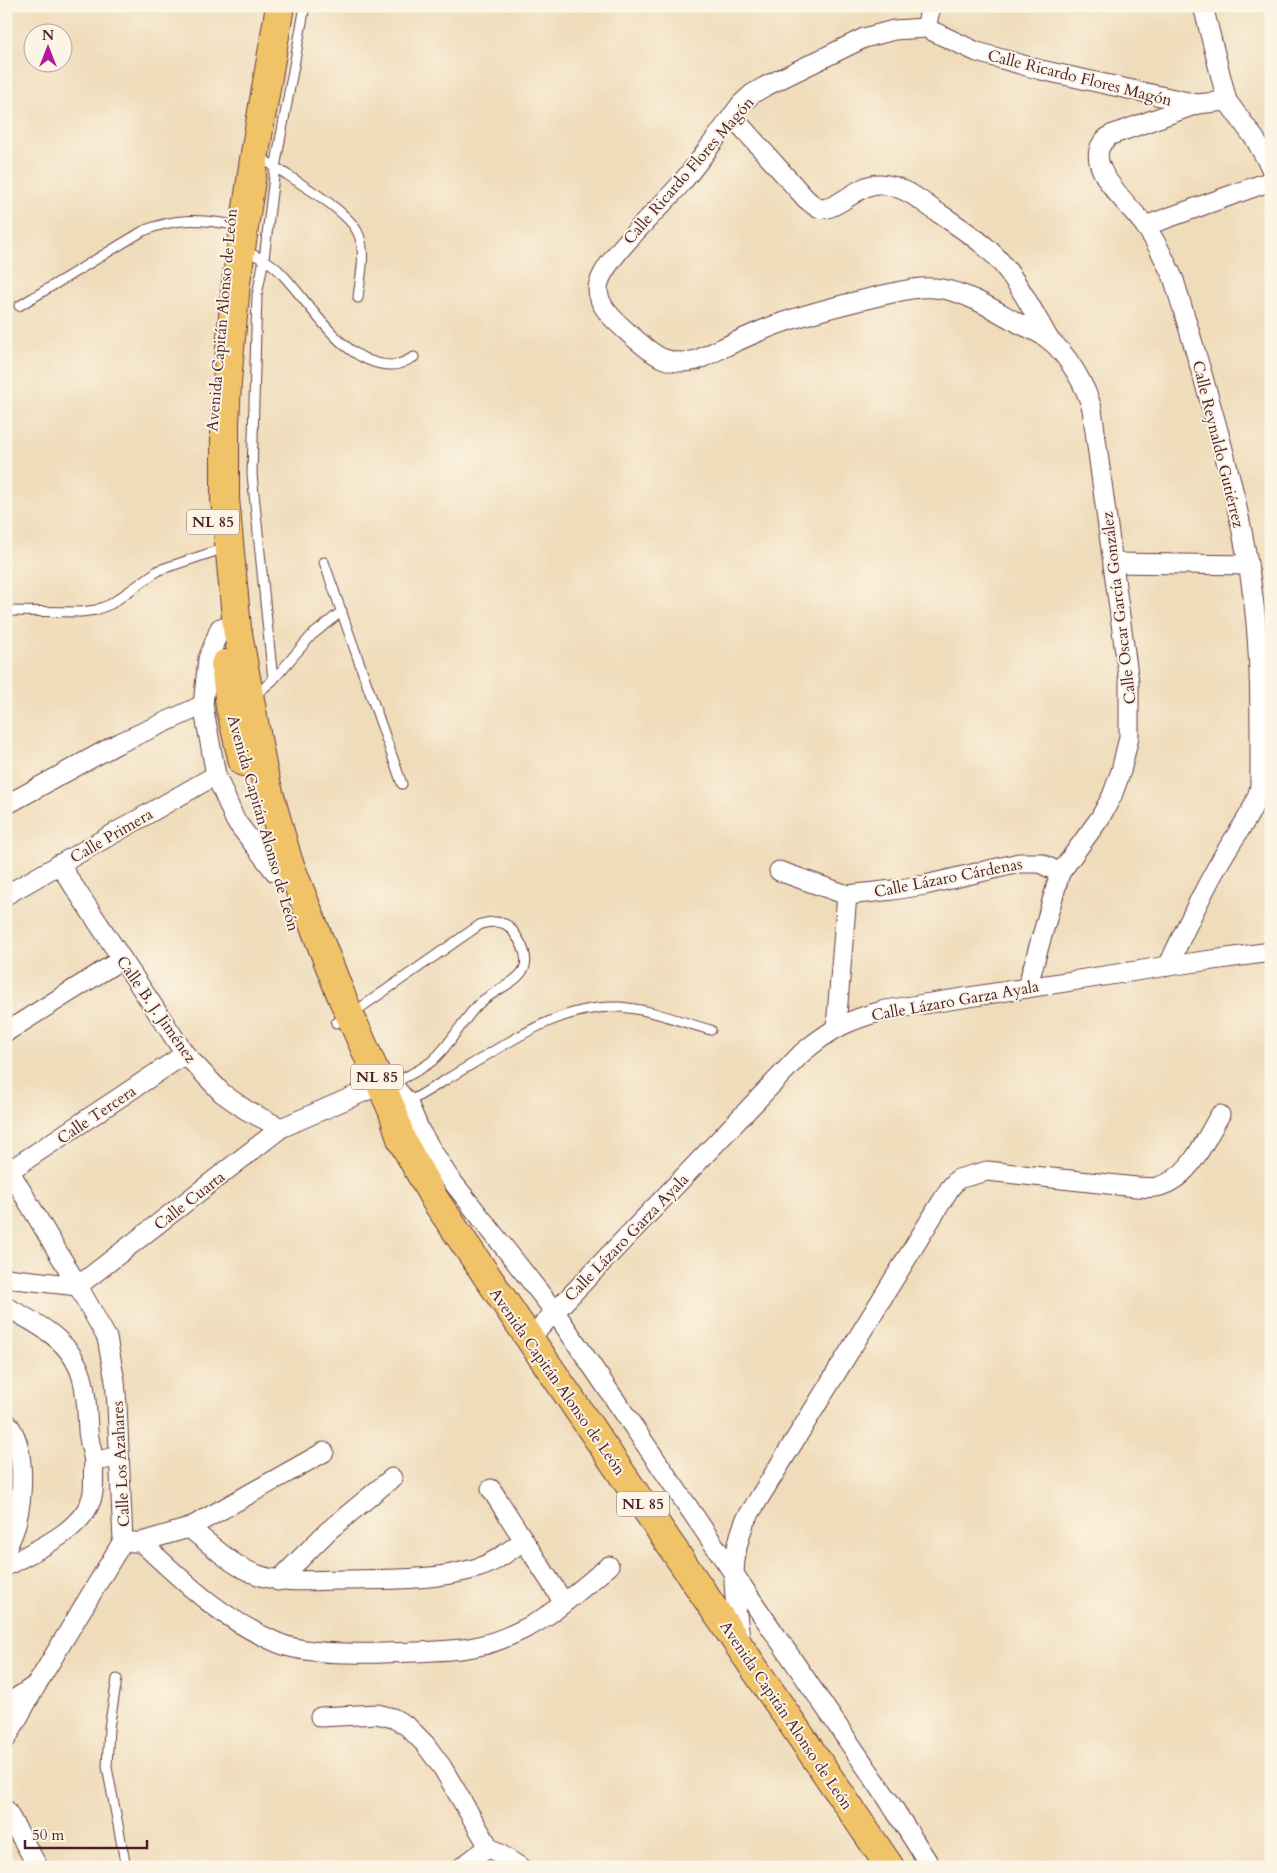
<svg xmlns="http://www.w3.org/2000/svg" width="1277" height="1873" viewBox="0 0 1277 1873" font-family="Cardo,serif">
	<rect width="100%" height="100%" fill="#fcf5e5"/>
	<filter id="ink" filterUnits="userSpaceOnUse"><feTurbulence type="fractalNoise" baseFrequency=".02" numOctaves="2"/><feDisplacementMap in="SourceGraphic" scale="10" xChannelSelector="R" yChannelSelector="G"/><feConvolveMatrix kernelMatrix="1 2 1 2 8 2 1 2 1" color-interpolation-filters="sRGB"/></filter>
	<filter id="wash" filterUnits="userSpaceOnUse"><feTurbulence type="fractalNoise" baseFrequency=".0096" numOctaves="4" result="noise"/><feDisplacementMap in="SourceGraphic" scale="20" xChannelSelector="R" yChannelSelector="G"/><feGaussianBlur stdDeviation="1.12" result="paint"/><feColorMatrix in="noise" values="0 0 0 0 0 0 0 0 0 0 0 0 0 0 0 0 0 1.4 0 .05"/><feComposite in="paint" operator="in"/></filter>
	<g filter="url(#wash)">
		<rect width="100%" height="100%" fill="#efdcba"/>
	</g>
	<g filter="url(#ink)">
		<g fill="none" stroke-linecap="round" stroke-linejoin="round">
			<g stroke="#633b40" stroke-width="11">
				<g id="service">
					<path d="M259,156C284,175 346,207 358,233C367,252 360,278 358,298"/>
					<path d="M244,251C257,256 270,261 280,272C311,303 343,366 393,365C400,365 408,360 414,357"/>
					<path d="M19,306L143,231C175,218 196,219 229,224"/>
					<polyline points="324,562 402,784"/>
					<polyline points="6,611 81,612 96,610 111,604 159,570 228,547"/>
					<polyline points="273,680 252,474 257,295 264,259 275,168 305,6"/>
					<polyline points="253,697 273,680 311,636 342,611"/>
					<path d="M336,1023L350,1015L481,924C492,921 505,920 512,930C519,939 528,954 525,966C521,981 493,991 481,1002C462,1019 452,1044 432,1061C421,1070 405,1077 392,1084"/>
					<path d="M407,1103C431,1089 455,1074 479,1060C521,1034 567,1005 619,1007C650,1009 681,1022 711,1030"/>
					<polyline points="117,1679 109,1728 107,1767 126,1867"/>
				</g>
			</g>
			<g stroke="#633b40" stroke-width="21">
				<g id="minor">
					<polyline points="1203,6 1227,101 1255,139 1271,168"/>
					<polyline points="926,28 931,6"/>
					<path d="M732,116L806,199C810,202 814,206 818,208C835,214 858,183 880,184C901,185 918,198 934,210C952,222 971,234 987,248C1014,272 1031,308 1049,339"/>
					<polyline points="1145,226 1271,181"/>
					<polyline points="1114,563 1248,565"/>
					<polyline points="220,628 208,659 203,705 216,775 235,820 275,872"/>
					<polyline points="6,805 117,744 203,705"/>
					<polyline points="59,864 185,1054 222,1093 246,1110 281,1128"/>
					<polyline points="779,871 847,895 893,890 925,885 1019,863 1040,863 1060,873"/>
					<polyline points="6,895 216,775"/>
					<path d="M1168,966C1185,930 1201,894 1221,860C1235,834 1254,815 1260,786C1260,725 1261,664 1254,604C1240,493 1206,387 1174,280C1166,262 1157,242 1145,226C1131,205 1073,159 1111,135L1197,104"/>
					<path d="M1027,988L1060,873L1100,818L1112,796L1121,771L1129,737V682L1092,409C1086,386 1067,353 1048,339C1039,332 1028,328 1018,323C994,310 970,294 942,289C920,285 897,292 875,297C845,304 813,312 784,322C754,332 725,347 697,360C667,367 654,355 633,337C620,325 598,309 598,289C598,264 661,207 679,186C701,160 720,132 741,104L752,94L764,87L864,38L894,30L926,28L977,52L1041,70L1197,104L1227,101"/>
					<polyline points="836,1027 847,895"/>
					<polyline points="6,1032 122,959"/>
					<polyline points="6,1165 78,1286 107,1338 115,1381 117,1405 123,1541 37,1684 6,1739"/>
					<polyline points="6,1173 185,1054"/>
					<polyline points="6,1278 78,1286 281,1128 368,1090 388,1083 392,1084 408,1103 420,1131 448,1176 555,1312 887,1798 931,1867"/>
					<path d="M6,1307C39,1324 74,1342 83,1381C87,1397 87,1414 88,1431C89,1441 92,1451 94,1461L119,1457"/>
					<path d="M530,1338L802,1053C832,1028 848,1020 886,1010L1168,966L1271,952"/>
					<path d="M6,1422C27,1444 23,1497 16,1524C14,1533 10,1541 6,1549"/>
					<polyline points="491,1489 564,1603"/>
					<path d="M189,1528C211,1544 231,1566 258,1575C284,1584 313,1580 341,1580C386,1579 434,1581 477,1568C494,1563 509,1551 523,1541"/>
					<polyline points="132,1542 141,1542 189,1528 324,1452"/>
					<path d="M141,1542C185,1583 221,1619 278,1643C311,1657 377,1653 413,1652C433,1651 454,1651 474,1647C491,1644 508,1637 524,1629C552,1616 584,1586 609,1566"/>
					<path d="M6,1566C34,1551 88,1529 93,1492C94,1482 93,1471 94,1461"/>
					<polyline points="278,1581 328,1531 392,1478"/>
					<path d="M741,1644C735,1598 727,1566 745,1521L950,1188L958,1179L987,1171L1136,1187C1142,1187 1150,1188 1156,1187C1190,1180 1204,1141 1220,1115"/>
					<polyline points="6,1705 34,1686"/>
					<polyline points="320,1717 377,1714 393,1718 407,1726 425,1744 442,1767 489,1847 520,1867"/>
					<polyline points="6,1810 38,1867"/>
					<polyline points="462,1867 489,1847"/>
				</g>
			</g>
			<g stroke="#633b40" stroke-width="30">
				<g id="primary">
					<polyline points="280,6 255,153 236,283 227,382 225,423 225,499 237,628 263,771 288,860 341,995 393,1112 401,1139 435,1200 890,1867"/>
					<polyline points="225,664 230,707 243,762"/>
				</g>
			</g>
			<use href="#service" stroke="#fff" stroke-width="9"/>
			<use href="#minor" stroke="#fff" stroke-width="19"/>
			<use href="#primary" stroke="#f1c369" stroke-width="28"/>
		</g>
	</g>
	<g text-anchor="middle" stroke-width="4" stroke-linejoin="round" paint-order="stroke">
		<g fill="#fcf5e5" stroke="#7f5f63" stroke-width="1">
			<rect x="187" y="509.5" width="52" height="25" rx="4"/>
			<rect x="351" y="1064.5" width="52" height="25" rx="4"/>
			<rect x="617" y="1491.5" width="52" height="25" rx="4"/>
		</g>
		<g font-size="15" font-weight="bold" fill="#4a1f2b">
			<text x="213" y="527">NL 85</text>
			<text x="377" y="1082">NL 85</text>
			<text x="643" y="1509">NL 85</text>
		</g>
		<g font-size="16" fill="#4a1f2b" stroke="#fcf5e5">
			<text transform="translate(1080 77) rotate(14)" y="6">Calle Ricardo Flores Magón</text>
			<text transform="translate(688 170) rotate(-49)" y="6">Calle Ricardo Flores Magón</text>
			<text transform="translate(221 320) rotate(-85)" y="6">Avenida Capitán Alonso de León</text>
			<text transform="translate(1219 444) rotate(76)" y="6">Calle Reynaldo Gutiérrez</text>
			<text transform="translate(1118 608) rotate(-97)" y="6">Calle Oscar García González</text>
			<text transform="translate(264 823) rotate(74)" y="6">Avenida Capitán Alonso de León</text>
			<text transform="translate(111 835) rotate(-30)" y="6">Calle Primera</text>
			<text transform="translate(948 877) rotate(-11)" y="6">Calle Lázaro Cárdenas</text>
			<text transform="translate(955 1000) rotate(-10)" y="6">Calle Lázaro Garza Ayala</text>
			<text transform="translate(157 1009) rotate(55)" y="6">Calle B. J. Jiménez</text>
			<text transform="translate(96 1114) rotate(-34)" y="6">Calle Tercera</text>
			<text transform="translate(189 1200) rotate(-38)" y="6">Calle Cuarta</text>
			<text transform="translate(626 1237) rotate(-46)" y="6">Calle Lázaro Garza Ayala</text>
			<text transform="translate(558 1381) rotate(55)" y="6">Avenida Capitán Alonso de León</text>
			<text transform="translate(120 1464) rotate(-93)" y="6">Calle Los Azahares</text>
			<text transform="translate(787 1715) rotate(56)" y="6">Avenida Capitán Alonso de León</text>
		</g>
	</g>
	<rect width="1277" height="1873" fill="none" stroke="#fcf5e5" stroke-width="25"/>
	<g transform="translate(48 48)"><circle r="24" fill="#fcf5e5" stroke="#b59f9b"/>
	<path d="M0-4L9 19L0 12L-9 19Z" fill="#b5179e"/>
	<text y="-8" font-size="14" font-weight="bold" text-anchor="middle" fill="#4a1f2b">N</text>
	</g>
	<path d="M25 1840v8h122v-8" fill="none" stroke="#4a1f2b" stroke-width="2.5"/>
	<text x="32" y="1840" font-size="15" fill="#4a1f2b" stroke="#fcf5e5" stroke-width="4" paint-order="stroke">50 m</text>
</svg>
